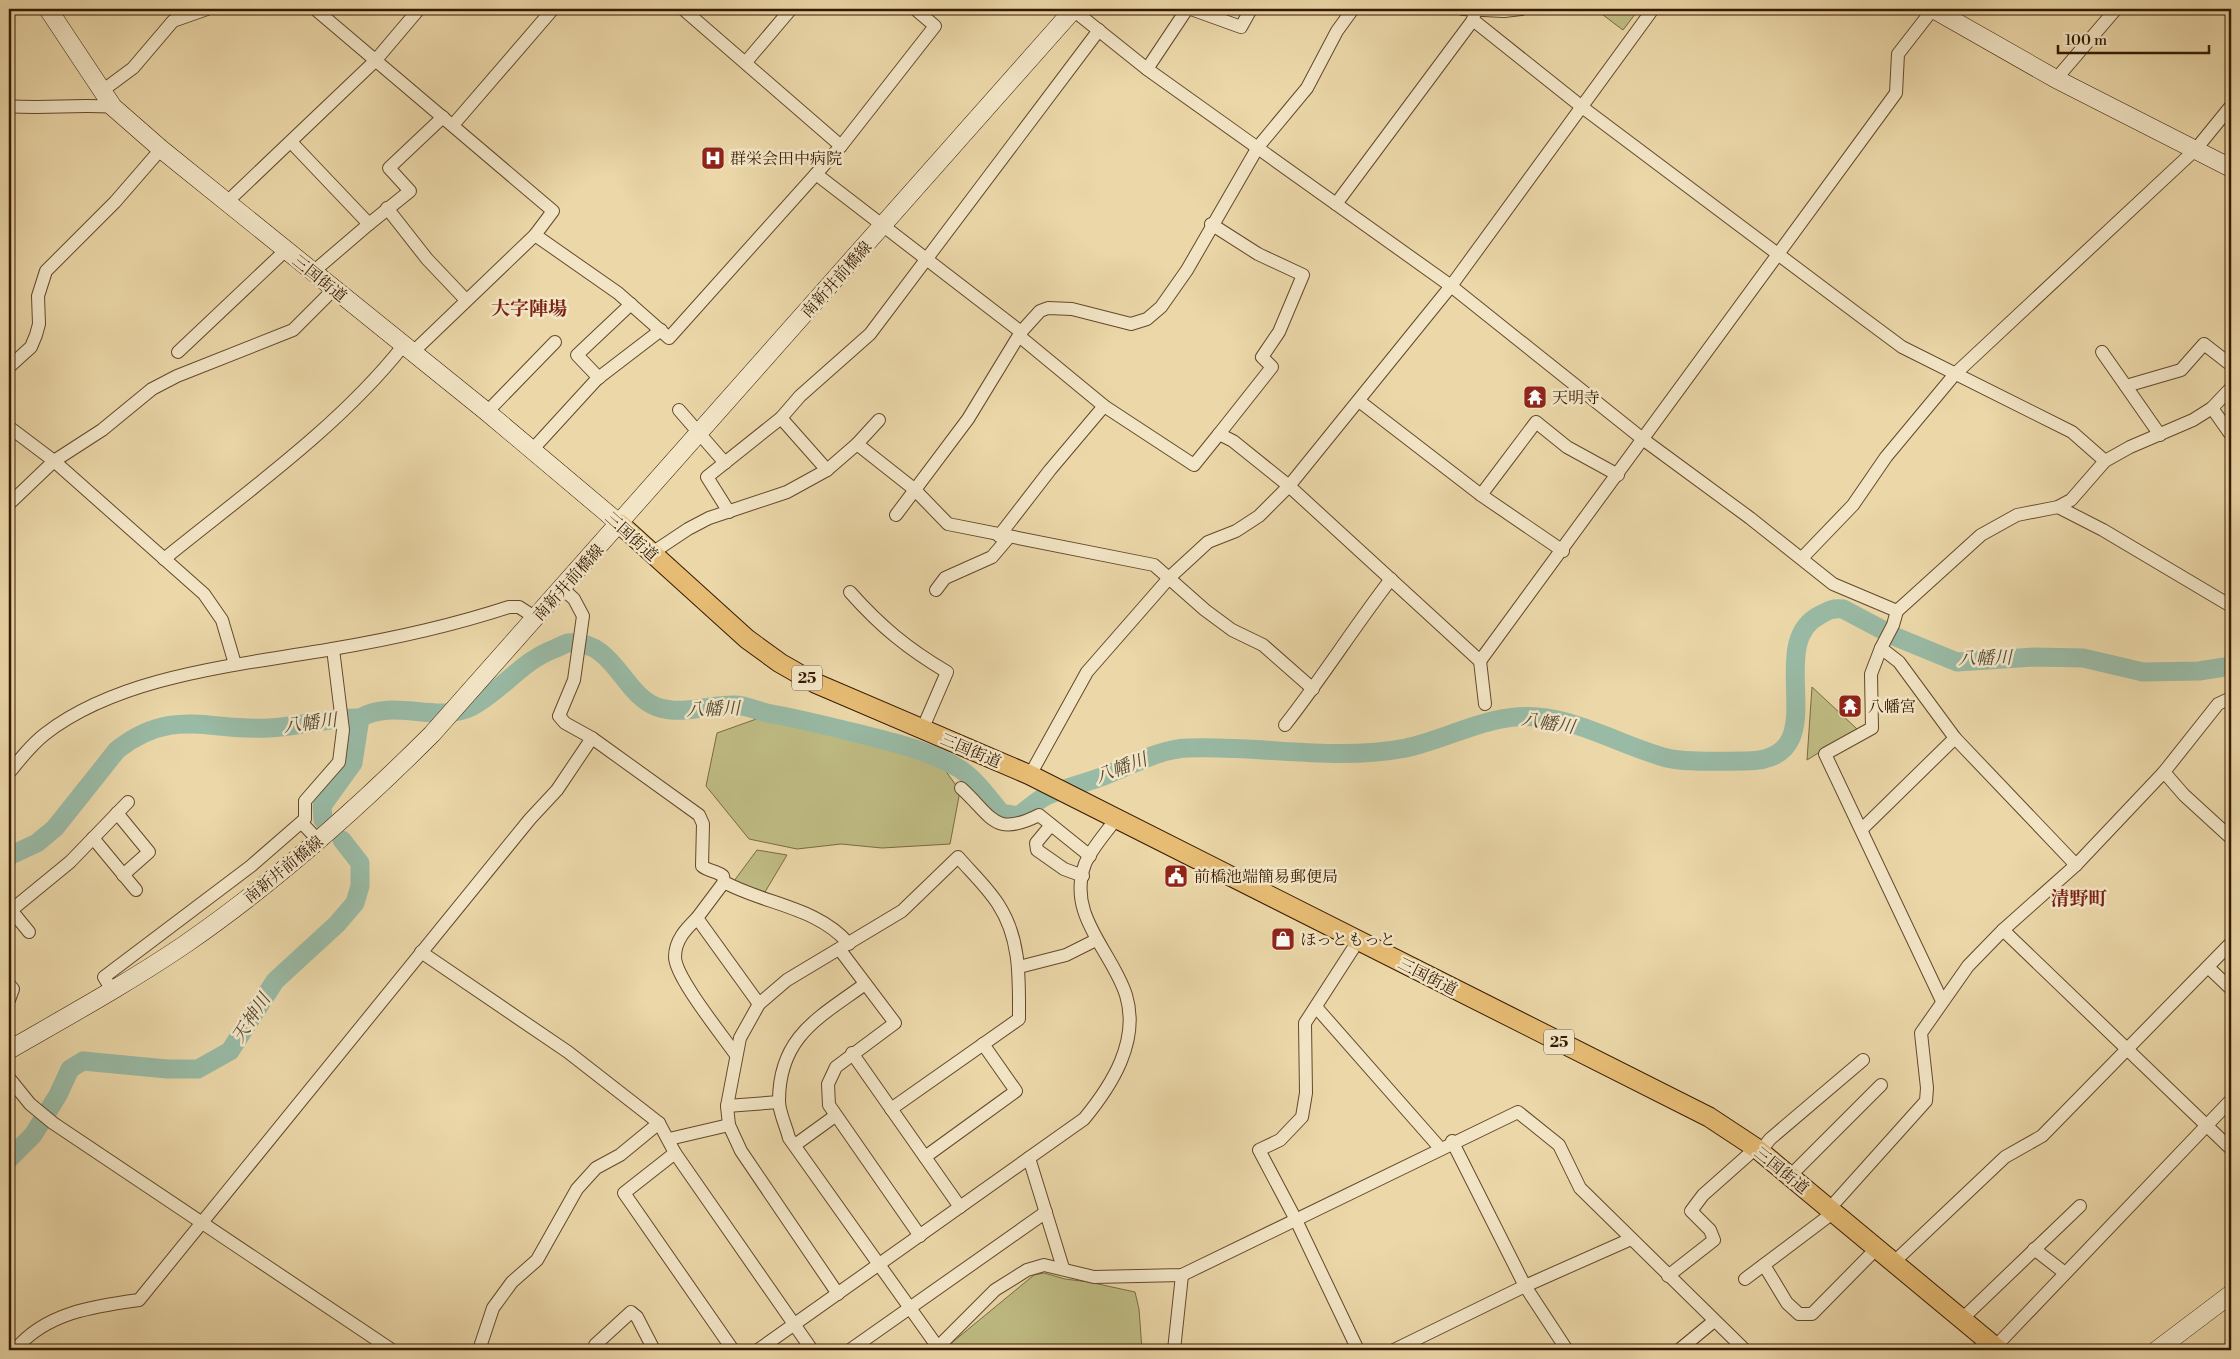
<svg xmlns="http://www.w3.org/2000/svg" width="2240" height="1359" viewBox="0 0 2240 1359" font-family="'Libre Bodoni','Noto Serif JP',serif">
	<rect width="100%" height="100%" fill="#ebd7a8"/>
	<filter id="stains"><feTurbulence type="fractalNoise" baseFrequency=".004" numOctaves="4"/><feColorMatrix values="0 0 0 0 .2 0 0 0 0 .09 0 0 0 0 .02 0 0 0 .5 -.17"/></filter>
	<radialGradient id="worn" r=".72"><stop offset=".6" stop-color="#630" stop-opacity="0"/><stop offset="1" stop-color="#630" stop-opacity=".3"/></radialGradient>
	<g fill="#bfbc83" stroke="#7a6a42">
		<polygon points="1595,9 1639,9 1623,30"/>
		<polygon points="1812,687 1857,729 1807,760"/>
		<polygon points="762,717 814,726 861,743 930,749 960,791 950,844 882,848 841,844 797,849 749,839 706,786 717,733"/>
		<polygon points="757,850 787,855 765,892 742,888 734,881"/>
		<polygon points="1044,1273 1065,1279 1089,1282 1135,1292 1139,1309 1142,1350 943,1350 1034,1275"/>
	</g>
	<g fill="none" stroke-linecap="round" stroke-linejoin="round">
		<g stroke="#99baa5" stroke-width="19">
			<polyline points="323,820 322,806 353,763 360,718"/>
			<path d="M9,856L37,843L55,828L117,750C172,707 207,731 268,728C299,727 330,717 360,718C394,698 436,724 471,707C502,691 520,662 554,649C559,647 564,644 568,643C614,639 623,695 657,707C684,716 709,704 736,705C748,706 760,712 772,714C805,720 836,728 868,736C900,744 932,752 960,769C976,780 989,798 1001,813L1018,816C1027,810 1036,801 1046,796C1063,788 1083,784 1101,777C1129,767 1157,749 1188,748C1260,745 1335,762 1406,748C1451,738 1490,713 1537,717C1580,720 1625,747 1667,758C1686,763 1723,761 1744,761C1841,762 1760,645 1820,615C1829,610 1833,608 1843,609L1896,637L1957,662L2035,657L2083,658L2143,672L2199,671L2231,666"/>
			<polyline points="9,1159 33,1135 58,1095 70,1069 83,1061 167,1069 198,1069 230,1051 275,981 337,924 355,903 360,886 360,863 342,840"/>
		</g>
		<g stroke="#63482b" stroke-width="14">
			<g id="street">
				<polyline points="315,9 553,211 535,235 412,353"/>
				<polyline points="683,9 841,146"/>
				<polyline points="1072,9 1147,69 1451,286 1644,440 1750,518 1833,584 1897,611"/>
				<polyline points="1191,9 1241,27 1251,9"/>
				<polyline points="1463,9 1504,11 1521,9"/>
				<polyline points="1475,10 1473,20 1582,107 1863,318 1902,347 2072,432 2105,461"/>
				<polyline points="746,62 791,9"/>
				<polyline points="1147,69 1187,9"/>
				<polyline points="2056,79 2116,9"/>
				<polyline points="102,91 133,68 173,21 207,9"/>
				<path d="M9,106C44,109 78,104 113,107"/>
				<polyline points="453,125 553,9"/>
				<polyline points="291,142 369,224 410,191 389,168 443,117"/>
				<polyline points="816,174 1021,332 968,419 896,515"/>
				<polyline points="227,202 375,61 419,9"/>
				<polyline points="1336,204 1473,20"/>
				<polyline points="387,208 427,259 466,300"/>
				<polyline points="1211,224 1258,254 1303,275 1279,332 1262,357 1272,367 1219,434"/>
				<polyline points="535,235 618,293 669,338 841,146 935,26 915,9"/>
				<polyline points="313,272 369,224"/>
				<polyline points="1021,332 1040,311 1048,308 1072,309 1131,324 1147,319 1161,307 1187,270 1258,147 1307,88 1337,31 1353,9"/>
				<polyline points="1019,336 1104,406 1194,465 1219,434 1233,441 1289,486 1480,661 1896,93 1898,54 1933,9"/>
				<polyline points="178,352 286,250"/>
				<polyline points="2102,352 2160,435"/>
				<polyline points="9,367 31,347 36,335 39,324 38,296 46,271 115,202 161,149"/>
				<polyline points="599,378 577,355 631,304"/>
				<polyline points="2126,386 2181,370 2204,344 2231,365"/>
				<polyline points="1359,401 1481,495 1563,551"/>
				<polyline points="2212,408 2231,435"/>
				<polyline points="679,410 725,463"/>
				<polyline points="487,412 555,342"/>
				<polyline points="781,418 827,470"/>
				<polyline points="9,427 54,461 204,594 222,620 235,664"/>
				<polyline points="857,444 879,420"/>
				<polyline points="532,450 597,379 661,330"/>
				<polyline points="1481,495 1536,422 1567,447 1618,475"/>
				<polyline points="9,504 54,461 102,430 152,389 177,376 293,330 334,289"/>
				<polyline points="2058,507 2103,530 2231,606"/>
				<polyline points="729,512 707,477 781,418 800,396 870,334 1099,30"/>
				<polyline points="999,536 1050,470 1104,406"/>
				<polyline points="652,553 688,529 709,518 787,492 827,470 857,444 914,489 948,524 1154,565 1205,610 1232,630 1263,645 1313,689"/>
				<polyline points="1802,558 1853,505 1886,457 1955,374 2196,149 2231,106"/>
				<path d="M164,559C244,494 339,427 403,346"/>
				<path d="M562,588L574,599L583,616L574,680L559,716L565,723L592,738L699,815L703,824L702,866C708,871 717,871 723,876L724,882C764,904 818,907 849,944"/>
				<polyline points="936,590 945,578 992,557 1009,537"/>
				<path d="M850,592C880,626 908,649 947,672L922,730"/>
				<polyline points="1881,648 1871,674 1872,728 1825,754 1942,1001"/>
				<polyline points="1480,661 1485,704"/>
				<path d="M1285,725C1322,678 1354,627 1391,579"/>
				<polyline points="2164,772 2184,795 2231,838"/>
				<path d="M9,773C20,759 31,745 45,734C121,675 240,665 332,649C392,639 451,626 509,607H519L536,618"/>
				<polyline points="1030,775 1087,672 1170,577 1208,542 1236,531 1259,516 1289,486 1451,286 1653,9"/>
				<path d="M961,788C992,816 994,838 1039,815L1090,856"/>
				<polyline points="117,813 149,852 123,875"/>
				<polyline points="302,823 319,841"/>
				<polyline points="1051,825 1036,843 1037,850 1064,869 1083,876"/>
				<polyline points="1862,829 1955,738"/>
				<polyline points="93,838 136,890"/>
				<polyline points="2076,865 1955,738 1899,662 1881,648 1893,625 1897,611 1981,535 2017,515 2058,507 2071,500 2105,461 2130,447 2193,420 2212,408 2231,388"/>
				<polyline points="11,910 29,932"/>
				<polyline points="9,912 70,862 128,802"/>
				<polyline points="697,918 724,882"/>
				<polyline points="2003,930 2231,1149"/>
				<polyline points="840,950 895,1023 836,1067 828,1084 829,1105 920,1236"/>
				<polyline points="421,952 568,1052 659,1123 675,1153 812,1350"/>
				<polyline points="1019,967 1066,955 1096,940"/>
				<polyline points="2208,967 2231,989"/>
				<polyline points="9,984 13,989 9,1000"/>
				<path d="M865,984C820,1017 779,1036 779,1101C779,1112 786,1126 789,1138L937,1346"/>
				<polyline points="112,990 104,977 251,866 305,819 305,801 339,762 343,730 333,649"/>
				<polyline points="1316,1007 1440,1148"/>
				<polyline points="852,1053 960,1207"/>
				<path d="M736,1055C723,1036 675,977 675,957C675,940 686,929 697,918L759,1004"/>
				<polyline points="9,1078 30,1104 53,1123 392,1350"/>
				<polyline points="727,1106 779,1102"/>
				<polyline points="669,1139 729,1125"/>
				<polyline points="1452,1141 1525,1286 1567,1350"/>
				<polyline points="795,1145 835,1116"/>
				<polyline points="1760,1152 1770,1139 1863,1060"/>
				<polyline points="675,1153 624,1193 733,1350"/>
				<polyline points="925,1157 1016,1091 983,1044"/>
				<polyline points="1029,1158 1063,1268"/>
				<polyline points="1790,1176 1881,1085"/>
				<polyline points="1830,1208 1926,1101 1927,1088 1921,1033 1968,966 2003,930 2076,865 2164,772 2218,704 2231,698"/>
				<polyline points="2034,1249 2065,1273"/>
				<polyline points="1894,1262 2005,1157 2042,1136 2231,943"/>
				<polyline points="1764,1265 1787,1303 1799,1314 1812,1314 1877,1248"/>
				<polyline points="1668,1276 1714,1240 1710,1230 1691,1211 1703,1195 1756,1148"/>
				<polyline points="1745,1279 1834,1212"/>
				<path d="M838,1294L741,1151L729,1125L727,1106L740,1038L759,1004L787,980L902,911L958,857C971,872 987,887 998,904C1021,939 1019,979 1019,1019L891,1109"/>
				<polyline points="1962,1319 2080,1206"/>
				<polyline points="1995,1347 2231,1100"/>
				<path d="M15,1350C45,1313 94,1306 139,1300L530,819L557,790L592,738"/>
				<polyline points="479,1350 493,1308 512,1282 537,1260 577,1189 596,1168 620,1155 659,1123"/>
				<polyline points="600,1350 595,1345 631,1312 637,1317 654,1350"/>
				<path d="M758,1350L1084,1119C1112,1085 1140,1041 1126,995C1112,951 1066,915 1085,864C1091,849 1106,833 1115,820"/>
				<polyline points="850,1350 1046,1212"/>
				<polyline points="935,1350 995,1290 1027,1270 1044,1265 1094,1277 1182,1275 1518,1112 1559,1145 1580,1188 1745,1350"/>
				<polyline points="1174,1350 1182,1275"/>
				<polyline points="1358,1350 1295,1218 1259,1150 1280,1140 1302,1117 1306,1093 1305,1023 1358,941"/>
				<polyline points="1394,1350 1525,1286 1631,1239"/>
				<polyline points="1679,1350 1714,1321"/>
				<polyline points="1977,1350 1989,1342"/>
			</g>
		</g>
		<g stroke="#361901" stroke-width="19">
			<g id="secondary">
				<polyline points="48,9 113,107 161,149 487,412 620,524"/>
				<polyline points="1933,9 2056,79 2231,168"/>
				<path d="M9,1050C68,1016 128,983 184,945C274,883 355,811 432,734L1074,9"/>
				<polyline points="2157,1350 2231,1294"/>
			</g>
		</g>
		<g stroke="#361901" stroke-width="21">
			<polyline id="primary" points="620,524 747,639 780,663 815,683 1030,775 1709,1117 1756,1148 1999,1350"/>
		</g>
		<use href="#street" stroke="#f2e5c6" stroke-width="12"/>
		<use href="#secondary" stroke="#f2e5c6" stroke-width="18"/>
		<use href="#primary" stroke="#e6bc74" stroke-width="19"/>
	</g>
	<defs>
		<g id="hospital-square" transform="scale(1.25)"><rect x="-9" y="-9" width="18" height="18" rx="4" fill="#8f2418" stroke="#f2e5c6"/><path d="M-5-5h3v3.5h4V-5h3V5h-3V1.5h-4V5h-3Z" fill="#fff"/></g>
		<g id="temple-square" transform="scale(1.25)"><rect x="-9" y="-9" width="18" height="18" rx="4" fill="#8f2418" stroke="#f2e5c6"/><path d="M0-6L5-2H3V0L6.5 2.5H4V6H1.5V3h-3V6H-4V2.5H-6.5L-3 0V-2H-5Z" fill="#fff"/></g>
		<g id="civic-square" transform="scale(1.25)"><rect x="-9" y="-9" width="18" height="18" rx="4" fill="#8f2418" stroke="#f2e5c6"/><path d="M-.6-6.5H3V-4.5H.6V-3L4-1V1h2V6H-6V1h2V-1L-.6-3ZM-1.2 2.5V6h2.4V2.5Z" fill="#fff"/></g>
		<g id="shop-square" transform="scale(1.25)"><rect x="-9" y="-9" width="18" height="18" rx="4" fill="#8f2418" stroke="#f2e5c6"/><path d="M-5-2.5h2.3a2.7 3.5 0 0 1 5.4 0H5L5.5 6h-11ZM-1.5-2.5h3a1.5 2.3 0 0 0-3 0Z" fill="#fff"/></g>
	</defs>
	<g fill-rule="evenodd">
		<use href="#hospital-square" x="713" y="158"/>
		<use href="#temple-square" x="1535" y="397"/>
		<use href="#temple-square" x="1850" y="706"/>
		<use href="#civic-square" x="1176" y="876"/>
		<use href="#shop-square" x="1283" y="939"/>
	</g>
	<g text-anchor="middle" stroke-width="5" stroke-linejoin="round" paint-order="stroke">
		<g fill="#f2e5c6" stroke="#6e563c" stroke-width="1">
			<rect x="792" y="665.5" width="30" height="25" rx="4"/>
			<rect x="1544" y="1029.5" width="30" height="25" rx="4"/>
		</g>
		<g font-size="15" font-weight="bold" fill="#361901">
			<text x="807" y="683">25</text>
			<text x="1559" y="1047">25</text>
		</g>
		<g font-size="16" fill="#361901" stroke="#f2e5c6" text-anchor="start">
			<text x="730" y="164">群栄会田中病院</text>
			<text x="1552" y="403">天明寺</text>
			<text x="1868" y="712">八幡宮</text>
			<text x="1194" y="882">前橋池端簡易郵便局</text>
			<text x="1300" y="945">ほっともっと</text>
		</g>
		<g font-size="16" fill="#361901" stroke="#f2e5c6">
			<text transform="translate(320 278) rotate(39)" y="6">三国街道</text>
			<text transform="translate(836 279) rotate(-48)" y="6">南新井前橋線</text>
			<text transform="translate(632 536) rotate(42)" y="6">三国街道</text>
			<text transform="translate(568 582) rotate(-48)" y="6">南新井前橋線</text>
			<text transform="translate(971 750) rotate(23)" y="6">三国街道</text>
			<text transform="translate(283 869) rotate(-39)" y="6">南新井前橋線</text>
			<text transform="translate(1428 976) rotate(27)" y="6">三国街道</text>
			<text transform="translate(1782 1170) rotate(39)" y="6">三国街道</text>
		</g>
		<g font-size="18" font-style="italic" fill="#544932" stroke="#f2e5c6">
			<text transform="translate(1985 658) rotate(-1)" y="6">八幡川</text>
			<text transform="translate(713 709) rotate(-2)" y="6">八幡川</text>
			<text transform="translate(310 723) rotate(-7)" y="6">八幡川</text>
			<text transform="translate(1548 723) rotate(9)" y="6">八幡川</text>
			<text transform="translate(1121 768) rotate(-21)" y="6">八幡川</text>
			<text transform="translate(251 1018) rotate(-57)" y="6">天神川</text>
		</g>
		<g font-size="19" font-weight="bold" fill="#7a1f14" stroke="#f2e5c6">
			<text x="529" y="315">大字陣場</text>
			<text x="2079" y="905">清野町</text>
		</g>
	</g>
	<rect width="2240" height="1359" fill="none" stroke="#ebd7a8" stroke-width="30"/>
	<rect x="10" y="10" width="2220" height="1339" fill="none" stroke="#361901" stroke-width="2.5"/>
	<rect x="15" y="15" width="2210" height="1329" fill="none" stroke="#361901"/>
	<path d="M2058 45v8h151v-8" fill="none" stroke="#361901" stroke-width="2.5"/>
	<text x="2065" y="45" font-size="15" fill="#361901" stroke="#f2e5c6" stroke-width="4" paint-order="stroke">100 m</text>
	<rect width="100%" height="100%" filter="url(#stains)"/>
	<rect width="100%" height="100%" fill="url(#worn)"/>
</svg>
